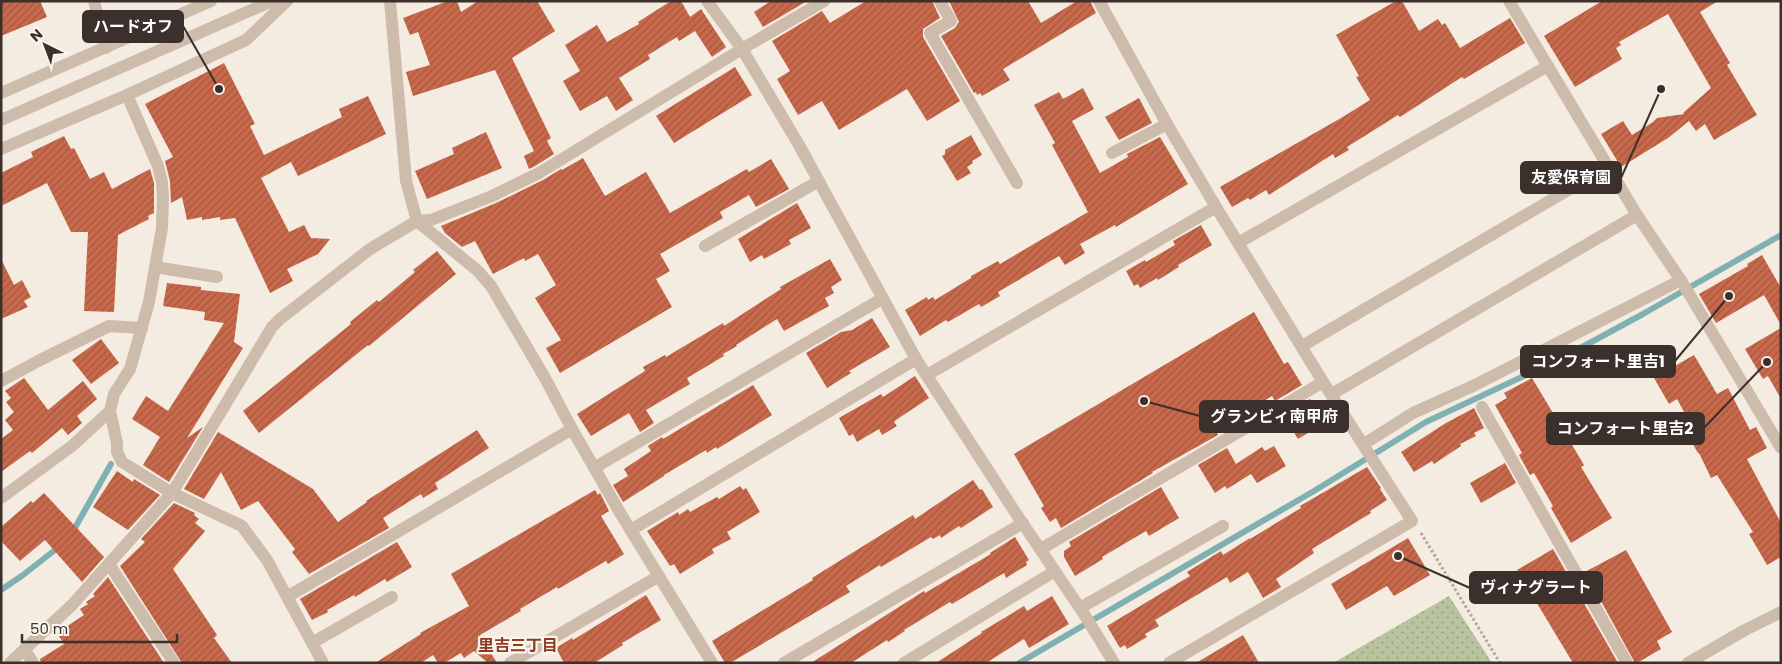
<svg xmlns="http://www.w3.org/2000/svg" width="1782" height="664" viewBox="0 0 1782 664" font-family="Poppins,'Noto Sans JP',sans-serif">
	<defs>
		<pattern id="green-dots" width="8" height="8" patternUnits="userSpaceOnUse" patternTransform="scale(1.25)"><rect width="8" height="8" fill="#b8c4a0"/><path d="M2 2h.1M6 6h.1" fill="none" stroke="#97a083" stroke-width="1.8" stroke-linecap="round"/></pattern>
		<pattern id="building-hatch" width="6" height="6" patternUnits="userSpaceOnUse" patternTransform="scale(1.25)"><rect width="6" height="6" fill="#c8694b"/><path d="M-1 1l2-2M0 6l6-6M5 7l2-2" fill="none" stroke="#a4573f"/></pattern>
	</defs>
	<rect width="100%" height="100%" fill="#f4ebe1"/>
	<polygon fill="url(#green-dots)" points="1449,596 1492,663 1333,663"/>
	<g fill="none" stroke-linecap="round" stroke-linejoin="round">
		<g stroke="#7fb0b2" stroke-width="6">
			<polyline points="72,533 111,464"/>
			<polyline points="1,590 23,575 60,546"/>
			<polyline points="1019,663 1314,491 1426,422 1562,358 1643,314 1781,235"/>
		</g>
	</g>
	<g fill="url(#building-hatch)">
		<polygon points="1,1 40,1 47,17 1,36"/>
		<polygon points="448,1 457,1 461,12 478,1 537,1 555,31 512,58 551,138 547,141 554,154 535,166 529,169 524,156 534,151 495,70 413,96 406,72 430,65 418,32 410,35 403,18"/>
		<polygon points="671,1 681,1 690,17 701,9 726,47 712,57 695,31 679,41 677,37 648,55 650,59 619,78 633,100 616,111 607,96 580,111 563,81 580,71 565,45 597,25 607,42 639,24 638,22"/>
		<polygon points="771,1 807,1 763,27 754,12"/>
		<polygon points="866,1 932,1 940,18 923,29 923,37 960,101 927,121 907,89 839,130 822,101 798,115 777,79 790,71 772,41 822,11 830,23"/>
		<polygon points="949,1 1028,1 1041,23 1077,1 1090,1 1096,13 1003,69 1010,80 982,96 980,93 977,95 976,92 974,93 941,36 955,28 959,22"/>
		<polygon points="1396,1 1402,1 1419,31 1438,19 1442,25 1445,23 1460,48 1510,18 1525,43 1464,79 1462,77 1400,117 1398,115 1347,147 1349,150 1335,158 1333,154 1269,195 1266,190 1250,200 1248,198 1232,207 1220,187 1341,118 1370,100 1356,77 1359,76 1336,35"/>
		<polygon points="1602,1 1718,1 1700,12 1730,63 1727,65 1757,115 1714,140 1705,124 1696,131 1689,121 1668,138 1621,167 1601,134 1623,121 1632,135 1653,122 1657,118 1684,114 1683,113 1711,88 1668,14 1619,42 1621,45 1616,48 1622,59 1575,87 1544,36"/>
		<polygon points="224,63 255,124 250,126 264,155 342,117 339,109 368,96 386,134 298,176 291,162 261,178 289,232 304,225 311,238 330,239 318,254 287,269 293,281 270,293 235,218 220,220 220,217 202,220 202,217 187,220 182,197 171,203 170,181 165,161 173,157 145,104"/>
		<polygon points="735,67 752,95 674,143 656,116"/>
		<polygon points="1083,88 1094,109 1072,121 1100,173 1128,157 1127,154 1160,137 1188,184 1116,227 1115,225 1080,244 1085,253 1065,265 1059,256 998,292 1000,296 981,307 979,304 948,322 946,320 920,336 905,310 927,297 928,300 933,297 935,300 971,278 971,276 998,261 1000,264 1088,212 1052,145 1055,143 1034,105 1059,92 1063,99"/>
		<polygon points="1139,98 1152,123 1119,140 1105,117"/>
		<polygon points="486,132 502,168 427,199 415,171 454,154 452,148"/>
		<polygon points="971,135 982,155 972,161 973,163 967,167 971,173 957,181 942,156 945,154 945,150"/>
		<polygon points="64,136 71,149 74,148 90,179 104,172 112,189 150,169 154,183 154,213 148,216 149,219 118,235 114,312 84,311 88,232 71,232 47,183 1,206 1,173 33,157 31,152"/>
		<polygon points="583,158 605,196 646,172 670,213 747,169 749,172 771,159 789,189 756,207 749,195 720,212 723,218 660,254 670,271 656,279 672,307 560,373 546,348 561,340 535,298 556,285 538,254 525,261 524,258 493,274 475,241 462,247 445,233 441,226 496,203 543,180 561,169 562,170"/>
		<polygon points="797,203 811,228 789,240 791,244 764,259 762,255 750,262 738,239"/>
		<polygon points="1201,225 1212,245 1178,265 1179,267 1158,280 1157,278 1140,288 1138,284 1134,286 1126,271 1145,260 1146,262 1175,245 1173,241"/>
		<polygon points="437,251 456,274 369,346 368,345 259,433 243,411 351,324 350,322 377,300 379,302 415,272 413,270"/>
		<polygon points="1762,255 1781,288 1781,325 1764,295 1716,323 1699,294 1748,266 1747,264"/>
		<polygon points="1,259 14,285 22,280 31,297 24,301 28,307 1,319"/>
		<polygon points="830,259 842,280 831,287 834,293 825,298 829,306 784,331 777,319 736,345 737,346 723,354 724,356 687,378 690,384 646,410 654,423 640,432 629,413 591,436 577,414 645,371 643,367 665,355 666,357 723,323 724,326 781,289 780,287"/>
		<polygon points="167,283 201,287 201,290 240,294 234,342 243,348 187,438 203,427 169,482 143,465 160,437 132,419 146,396 168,411 224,323 204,320 205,312 163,306"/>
		<polygon points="1254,312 1284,364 1288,362 1302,385 1275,401 1272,396 1216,430 1218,435 1152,472 1153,473 1061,528 1056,518 1050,522 1041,508 1044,506 1014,454"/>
		<polygon points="872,318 890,347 849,371 851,373 827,388 806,353 841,332 852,330"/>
		<polygon points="1781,328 1781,399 1768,376 1763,379 1745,349"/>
		<polygon points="101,339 119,363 91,384 72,360"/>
		<polygon points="1694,355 1717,394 1728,388 1750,430 1756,427 1767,448 1747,459 1781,523 1781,557 1767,565 1749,534 1753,532 1717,475 1711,478 1699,453 1698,453 1688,436 1695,432 1677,399 1669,404 1654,378"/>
		<polygon points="915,376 929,398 896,420 894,422 897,426 882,435 879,429 857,442 853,434 849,436 839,418 881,394 883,397"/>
		<polygon points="24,378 48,410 83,381 97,399 77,416 82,423 68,435 62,428 32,453 30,451 1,472 1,439 13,430 5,420 14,412 6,402 11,398 5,391"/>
		<polygon points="1532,378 1584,465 1581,467 1612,518 1571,543 1551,508 1553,506 1534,473 1530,475 1519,455 1522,453 1495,405 1507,398 1504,393"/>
		<polygon points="753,385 772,415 717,449 716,447 707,453 706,450 664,475 664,476 623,502 613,485 628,476 624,469 651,451 648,446 662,437 663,439"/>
		<polygon points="1310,399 1326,422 1298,439 1283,415"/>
		<polygon points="1474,408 1484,428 1474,433 1476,436 1460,444 1461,446 1434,464 1432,461 1414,472 1401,452 1446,423"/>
		<polygon points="477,430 489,448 435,483 438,489 423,498 421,494 383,518 389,528 309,574 292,552 295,549 258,501 241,510 221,472 204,499 184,489 218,432 313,489 338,522 367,502 366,501"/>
		<polygon points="1274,446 1286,466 1257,483 1251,474 1227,489 1225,486 1215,493 1198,465 1227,448 1236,464 1262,447 1265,451"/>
		<polygon points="1505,463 1516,483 1481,503 1470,483"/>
		<polygon points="1367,467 1381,488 1380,489 1387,500 1370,511 1371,513 1312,549 1314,553 1276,579 1281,587 1263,598 1248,572 1230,583 1227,577 1155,620 1159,626 1145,634 1147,637 1127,649 1125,645 1120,648 1107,626 1190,576 1187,572 1221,551 1223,555 1250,538 1250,539 1301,508 1300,506"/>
		<polygon points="117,471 133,482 134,479 160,495 128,530 93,507"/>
		<polygon points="973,480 980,490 982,489 993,507 961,528 959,526 941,538 940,535 933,539 931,537 881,567 880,565 846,586 850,592 730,663 725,663 712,641 813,580 812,578 913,515 915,519"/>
		<polygon points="740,486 743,490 746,488 760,512 727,532 731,539 712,549 714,553 680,574 674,564 670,566 647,531 678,512 679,515 688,509 690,512 717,497 719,499"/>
		<polygon points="1161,487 1179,518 1149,536 1146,531 1102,557 1103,559 1075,576 1064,557 1064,551 1071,546 1069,542"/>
		<polygon points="595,490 598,495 600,493 609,511 601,516 624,554 608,564 606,561 558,589 557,587 520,609 521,611 480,635 497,663 488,663 474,651 464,658 461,653 444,663 438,663 433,655 421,663 375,663 421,634 420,633 469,606 451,574"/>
		<polygon points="44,493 104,557 82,582 45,540 20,561 1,541 1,527 31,501 33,503"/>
		<polygon points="174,503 195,513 194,515 199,519 195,523 205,531 173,569 217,635 214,638 232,663 182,663 120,566 145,542 141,539"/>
		<polygon points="1015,537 1029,560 1026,562 1027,565 1006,578 1004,573 952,604 950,602 904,630 905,631 888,642 887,640 851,663 811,663 924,591 925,593 991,554 990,553"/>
		<polygon points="1408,538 1430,575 1394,596 1387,586 1346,610 1331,584"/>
		<polygon points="397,542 412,567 387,582 385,579 355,597 354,595 327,610 328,612 312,620 300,599"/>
		<polygon points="1553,549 1618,663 1573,663 1517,570"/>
		<polygon points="1626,550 1672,632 1657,641 1661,649 1637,663 1635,663 1585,572"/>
		<polygon points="108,577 164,663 41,663 40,659 64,644 57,633 84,615 80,609 88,604 86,602 95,596 93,594"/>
		<polygon points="646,595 661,620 622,643 623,645 594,663 564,663 556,648 572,638 573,640"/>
		<polygon points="1052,596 1069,624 1029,648 1024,639 986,663 936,663 982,633 981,632 1024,606 1027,611"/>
		<polygon points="1243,635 1259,663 1196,663"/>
	</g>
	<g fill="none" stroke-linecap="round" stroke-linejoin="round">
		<polyline stroke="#b9a596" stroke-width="3" stroke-dasharray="2.5 2.5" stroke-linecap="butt" points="1421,533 1500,663"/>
		<g stroke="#cdbbac" stroke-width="12">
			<polyline points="94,1 106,48"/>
			<polyline points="390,1 406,181 417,221 478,271 491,286 545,378 572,429 619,511 712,663"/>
			<polyline points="707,1 742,49 799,145 916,359 1015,512 1084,614 1114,663"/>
			<polyline points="940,1 951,21 930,33 1017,183"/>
			<polyline points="1099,1 1167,124 1216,207 1323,382 1412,521 1169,663"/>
			<polyline points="1509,1 1637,215 1682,282 1781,448"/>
			<polyline points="1,93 211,1"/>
			<polyline points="127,95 158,166 162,182 163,199 162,228 149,302 130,369 114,394 110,411 117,443 117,452 122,462 172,493 242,526 267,560 323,663"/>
			<polyline points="1,120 272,1"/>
			<polyline points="1,149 127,95 246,40 287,1"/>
			<polyline points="1112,153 1167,124"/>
			<polyline points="1238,243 1548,66"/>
			<polyline points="705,246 819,181"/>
			<polyline points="155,267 217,277"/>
			<polyline points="1302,346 1609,166"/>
			<polyline points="927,375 1216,207"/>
			<polyline points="1,381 40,360 109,326 142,328"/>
			<polyline points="1332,394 1637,215"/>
			<polyline points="1482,407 1627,663"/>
			<polyline points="1364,444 1413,413 1473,386 1681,280"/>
			<polyline points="594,468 883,298"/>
			<polyline points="1,498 72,446 110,411"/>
			<polyline points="631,530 916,359"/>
			<polyline points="1041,549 1323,382"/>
			<polyline points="109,564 174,663"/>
			<polyline points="287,597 572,429"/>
			<polyline points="1080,608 1223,526"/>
			<polyline points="312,643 392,597"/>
			<polyline points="25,650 33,663"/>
			<polyline points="10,663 72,605 172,493 272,327 280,319 370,249 417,221 431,220 492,196 539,173 742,49 824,1"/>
			<polyline points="510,663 659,576"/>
			<polyline points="784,663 1023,523"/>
			<polyline points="904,663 1055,571"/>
			<polyline points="1688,663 1745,630 1781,612"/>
		</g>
	</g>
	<g text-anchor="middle" stroke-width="4.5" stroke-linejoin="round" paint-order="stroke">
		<g font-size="16" font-weight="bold" fill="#8c3b22" stroke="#fbf5ee">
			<text x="518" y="651">里吉三丁目</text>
		</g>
	</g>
	<path fill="none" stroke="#3b302b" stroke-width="2" d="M219 89L183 26M1661 89L1621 178M1729 296L1675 361M1144 401L1200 416M1767 362L1704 428M1398 556L1470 588"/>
	<g fill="#3b302b" stroke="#fbf5ee" stroke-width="2">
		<circle cx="219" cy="89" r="5"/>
		<circle cx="1661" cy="89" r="5"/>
		<circle cx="1729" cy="296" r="5"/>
		<circle cx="1144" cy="401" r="5"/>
		<circle cx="1767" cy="362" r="5"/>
		<circle cx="1398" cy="556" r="5"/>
	</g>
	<g fill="#3b302b" stroke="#3b302b" stroke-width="2">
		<rect x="83" y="11" width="100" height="31" rx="5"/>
		<rect x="1521" y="162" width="100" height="31" rx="5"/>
		<rect x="1521" y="346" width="154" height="31" rx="5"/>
		<rect x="1200" y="401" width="148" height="31" rx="5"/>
		<rect x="1547" y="413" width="157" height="31" rx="5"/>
		<rect x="1470" y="572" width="132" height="31" rx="5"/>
	</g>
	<g font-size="16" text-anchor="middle" font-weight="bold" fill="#fff">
		<text x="133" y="32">ハードオフ</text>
		<text x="1571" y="183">友愛保育園</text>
		<text x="1598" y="367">コンフォート里吉1</text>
		<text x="1274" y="422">グランビィ南甲府</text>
		<text x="1625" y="434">コンフォート里吉2</text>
		<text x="1536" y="593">ヴィナグラート</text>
	</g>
	<rect width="1782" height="664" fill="none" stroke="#3b302b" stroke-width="5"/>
	<g transform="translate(45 45) rotate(318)" stroke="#fbf5ee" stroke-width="4" paint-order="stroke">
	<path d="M0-4L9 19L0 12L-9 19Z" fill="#3b302b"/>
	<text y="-8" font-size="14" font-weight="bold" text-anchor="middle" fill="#3b302b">N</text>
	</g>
	<path d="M22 634v8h155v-8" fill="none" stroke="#3b302b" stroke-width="2.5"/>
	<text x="30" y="634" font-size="15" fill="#3b302b" stroke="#fbf5ee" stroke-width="4" paint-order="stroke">50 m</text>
</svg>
